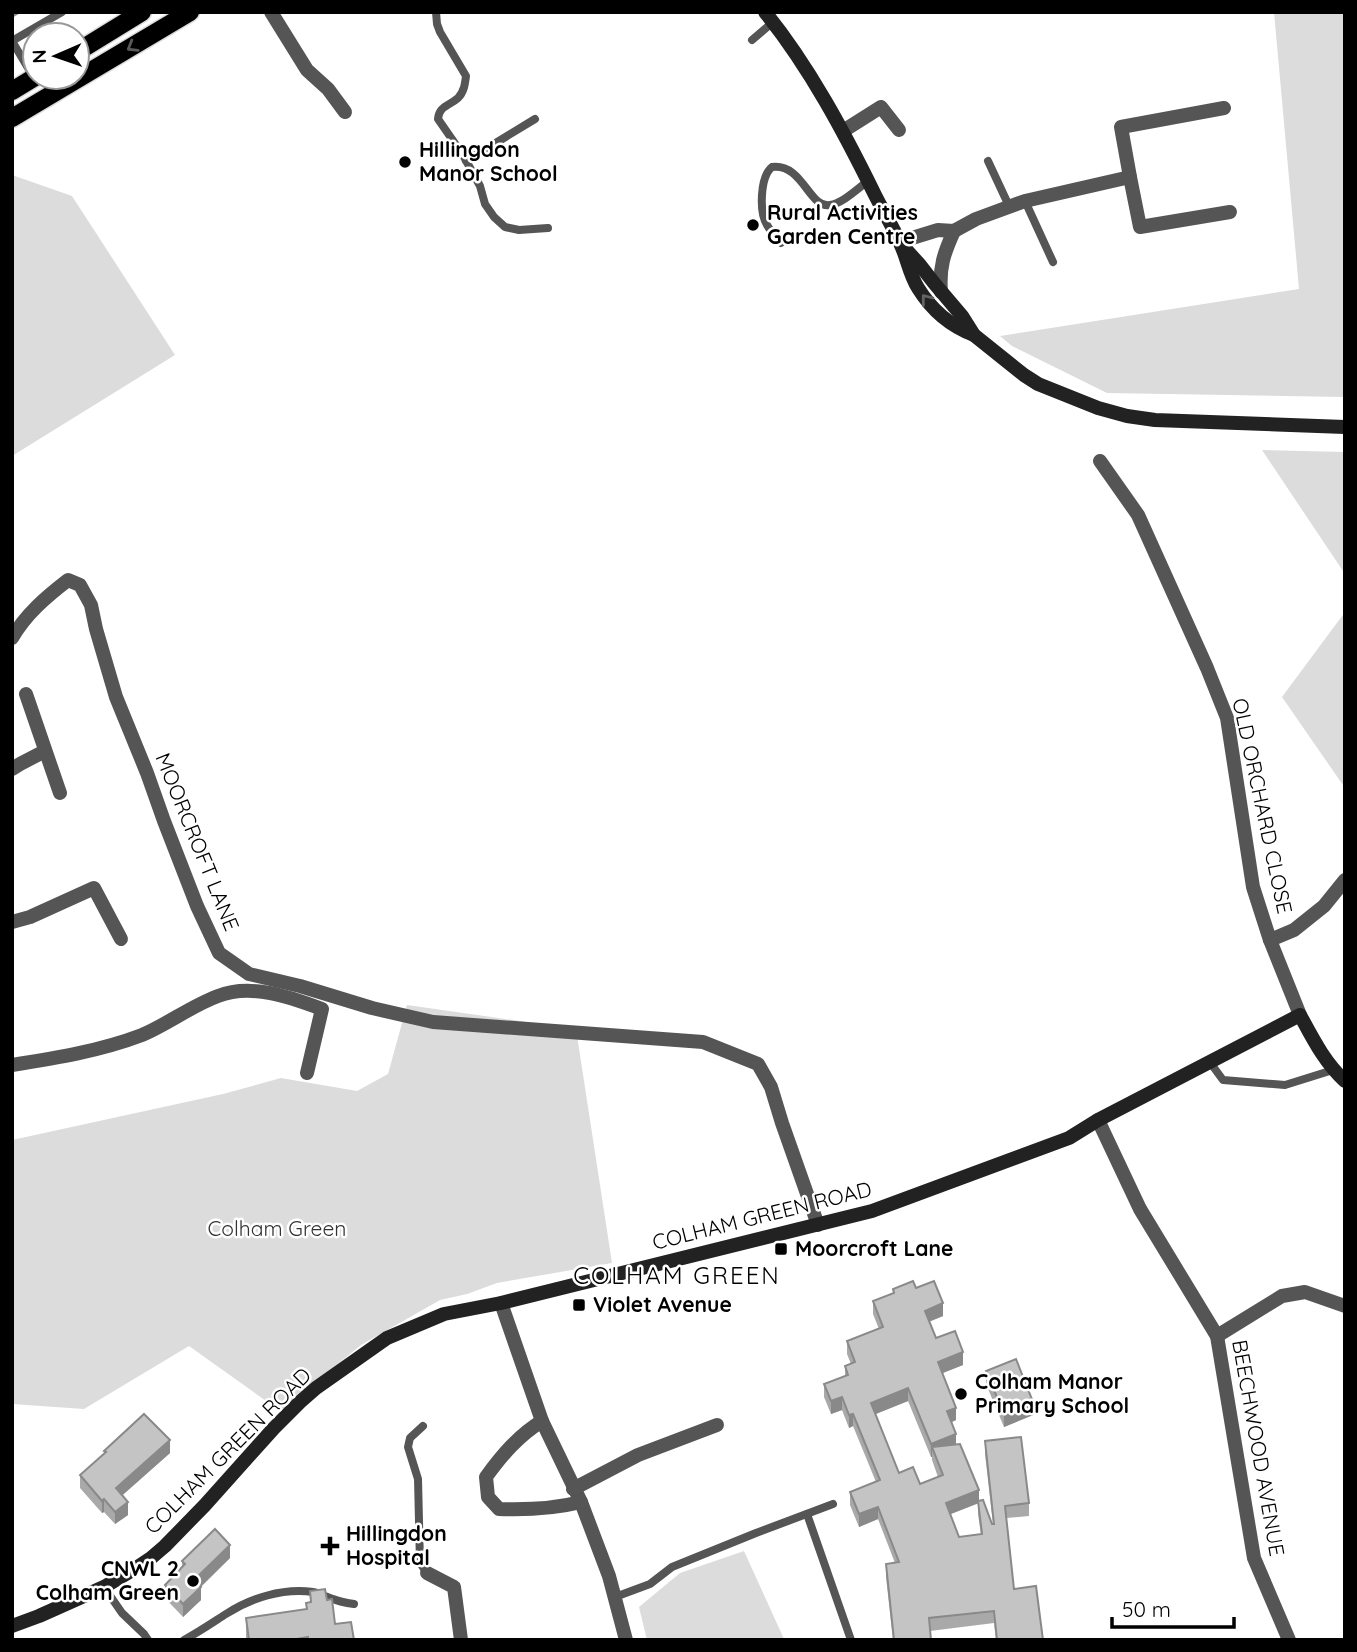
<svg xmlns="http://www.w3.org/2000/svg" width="1357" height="1652" viewBox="0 0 1357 1652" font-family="Quicksand,sans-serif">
	<rect width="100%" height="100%" fill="#fff"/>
	<g fill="#dcdcdc">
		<polygon points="1274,12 1345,12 1345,397 1107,393 1012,346 1000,336 1299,289"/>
		<polygon points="12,175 72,196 175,355 12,456"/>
		<polygon points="1262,450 1345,452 1345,574"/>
		<polygon points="1345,612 1345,788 1282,697"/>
		<polygon points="407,1005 576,1029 612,1263 497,1283 467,1294 440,1300 361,1345 280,1411 189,1346 84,1409 12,1404 12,1140 223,1094 281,1078 357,1091 388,1074"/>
		<polygon points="744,1551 784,1639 647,1640 639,1607 680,1573"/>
	</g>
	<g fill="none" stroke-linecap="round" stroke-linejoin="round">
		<g stroke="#dbdbdb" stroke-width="21">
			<g id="primary">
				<polyline points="77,52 142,12"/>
				<polyline points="12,91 35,77"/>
				<polyline points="12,118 190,12"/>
			</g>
		</g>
		<g stroke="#555" stroke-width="8">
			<path d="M436,12L437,24L440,32L466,76C465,84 464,92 458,98C449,106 439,106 438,119L463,155L480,186L485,204L494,217L505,227L519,230L548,228"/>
			<polyline points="752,40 773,22"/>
			<polyline points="34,78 12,41 62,12"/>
			<polyline points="466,161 535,119"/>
			<polyline points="988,161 1009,206"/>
			<polyline points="1025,201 1053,262"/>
			<path d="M781,243C776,237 771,232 767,225C759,212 760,177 772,167C803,163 809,209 830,205C843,203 857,189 868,181"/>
			<polyline points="1209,1061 1223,1080 1285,1085 1333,1070"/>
			<polyline points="423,1426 410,1438 408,1447 418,1479 420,1563 427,1573"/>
			<polyline points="807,1514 851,1640"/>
			<polyline points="104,1587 122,1613 144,1634 148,1640"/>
			<polyline points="615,1597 650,1584 672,1567 756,1533 833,1504"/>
			<path d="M184,1640C199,1632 212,1623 226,1614C251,1598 282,1588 313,1592C320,1593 326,1597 333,1599C340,1602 347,1603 354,1604"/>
		</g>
		<g stroke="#555" stroke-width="14">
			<polyline points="271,12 307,70 328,89 345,112"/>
			<polyline points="843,131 881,107 899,130"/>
			<polyline points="1130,177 1140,227 1230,212"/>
			<polyline points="901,244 912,238 938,230 954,231 976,219 1025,201 1130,177 1121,127 1224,108"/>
			<path d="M941,292C939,267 944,253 954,231"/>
			<polyline points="1100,461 1138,515 1207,668 1227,718 1253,887 1270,940 1300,1015"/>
			<path d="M12,638C26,614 46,597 68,580L80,585L91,605L96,629L116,697L147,773L164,821L197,906L219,953L249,974L300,986L372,1008L433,1022L703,1042L758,1064L771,1087L782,1123L818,1225"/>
			<polyline points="26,694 60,793"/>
			<polyline points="12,769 20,764 45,751"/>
			<polyline points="12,922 30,917 94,888 121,939"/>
			<polyline points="1270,940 1294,930 1324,906 1345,880"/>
			<path d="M12,1065C56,1058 100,1051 142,1035C168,1024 191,1006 218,996C251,983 290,997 322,1009L307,1073"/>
			<polyline points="1098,1120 1140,1209 1217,1336 1254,1558 1289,1640"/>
			<polyline points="501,1303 542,1421 581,1502 609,1576 626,1640"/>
			<polyline points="1217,1336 1282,1296 1305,1292 1345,1306"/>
			<path d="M542,1421C518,1436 502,1455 486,1477L488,1497L499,1509C527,1510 553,1509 581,1502"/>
			<polyline points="573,1489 638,1455 717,1425"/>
			<polyline points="427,1573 454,1587 461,1640"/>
		</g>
		<g stroke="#222" stroke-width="14">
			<path d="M765,12C810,68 844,132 875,195C883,211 893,227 900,243C907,257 909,274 918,288C931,309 950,326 974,335"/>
			<polyline points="901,244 920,265 934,283 962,316 974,335 1024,375 1038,384 1098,408 1127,416 1155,420 1345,427"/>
			<path d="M12,1626L39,1616L104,1587L136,1568L151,1558L165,1546L205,1505L274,1428L300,1402L316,1388L387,1338L444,1314L501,1303L872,1211L1069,1138L1098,1120L1300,1015C1313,1039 1325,1063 1345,1081"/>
		</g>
		<use href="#primary" stroke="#000" stroke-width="18"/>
	</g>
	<g fill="#a9a9a9" fill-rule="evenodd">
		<path d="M916,1288L943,1316L929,1322L936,1338L963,1365L942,1373L956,1420L952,1422L956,1445L979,1501L993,1524L985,1454V1441L1029,1503V1516L1006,1518L1014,1589L1043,1640H996L994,1623L930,1631L931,1640H893L886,1577V1564L895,1563L878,1519L859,1527L850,1505V1492L876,1482L853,1426L849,1428L842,1410L831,1414L824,1397V1384L845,1376V1366L851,1364L847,1354V1341L879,1329L873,1314V1301L893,1293V1289ZM908,1401L931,1457H932V1460L938,1477L920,1484L899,1473L875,1414ZM978,1503V1514L981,1535L959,1537L950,1514Z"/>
		<polygon points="986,1371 1033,1415 1004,1427 986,1384"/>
		<polygon points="104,1451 170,1453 122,1495 128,1515 115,1524 104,1512 102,1513 80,1488 80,1475 104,1454"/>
		<polygon points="230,1558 201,1587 201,1600 183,1617 165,1598 165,1585 182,1567 182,1561"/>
		<polygon points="327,1600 335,1624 354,1640 246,1640 246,1618 306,1610 306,1603"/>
	</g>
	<g fill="#898989">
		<polygon points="12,12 22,12 12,18"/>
		<polygon points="943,1303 943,1316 925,1323 925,1311"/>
		<polygon points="963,1352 963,1365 938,1375 938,1362"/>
		<polygon points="908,1388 908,1401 871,1416 871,1403"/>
		<polygon points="842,1397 842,1410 831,1414 831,1401"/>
		<polygon points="1033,1402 1033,1415 1004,1427 1004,1414"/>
		<polygon points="956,1408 956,1420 947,1424 947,1411"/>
		<polygon points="853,1414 853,1426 849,1428 849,1415"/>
		<polygon points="956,1434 956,1446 932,1447 932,1457 931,1457 931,1444"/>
		<polygon points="170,1440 170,1453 116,1501 116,1488"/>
		<polygon points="979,1490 979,1503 946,1516 946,1503"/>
		<polygon points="104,1499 104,1512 102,1513 102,1501"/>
		<polygon points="128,1502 128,1515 115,1524 115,1512"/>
		<polygon points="878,1507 878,1519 859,1527 859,1514"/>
		<polygon points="230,1545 230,1558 194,1593 194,1580"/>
		<polygon points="201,1587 201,1600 183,1617 183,1604"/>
	</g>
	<g fill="#c4c4c4" stroke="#898989" stroke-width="2">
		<polygon points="913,1281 916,1288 934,1281 943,1303 925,1311 936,1338 955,1331 963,1352 938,1362 956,1408 947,1411 956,1434 931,1444 908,1388 871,1403 899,1473 913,1467 920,1484 943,1475 932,1447 960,1444 979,1490 946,1503 959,1537 982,1534 978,1501 983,1500 992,1524 994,1524 985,1441 1021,1437 1029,1503 1005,1506 1014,1589 1036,1586 1043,1640 997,1640 994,1611 929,1618 931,1640 894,1640 886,1564 899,1562 878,1507 859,1514 850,1492 880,1480 853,1414 849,1415 842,1397 831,1401 824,1384 848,1375 845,1366 855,1362 847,1341 883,1327 873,1301 894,1293 893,1289"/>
		<polygon points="1016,1359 1033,1402 1004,1414 986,1371"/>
		<polygon points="144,1414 170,1440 116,1488 128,1502 115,1512 104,1499 102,1501 80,1475 106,1452 104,1451"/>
		<polygon points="215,1529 230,1545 194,1580 201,1587 183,1604 165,1585 185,1564 182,1561"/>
		<polygon points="325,1589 327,1600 332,1599 335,1624 351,1622 354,1640 308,1640 308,1637 291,1640 249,1640 246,1618 307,1609 306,1603 311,1602 310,1591"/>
	</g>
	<defs><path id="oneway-chevron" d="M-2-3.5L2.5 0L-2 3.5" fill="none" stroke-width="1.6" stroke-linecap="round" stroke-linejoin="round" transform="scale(1.75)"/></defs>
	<use stroke="#595959" href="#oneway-chevron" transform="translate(132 47) rotate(149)"/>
	<use stroke="#646464" href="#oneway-chevron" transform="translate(926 299) rotate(-128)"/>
	<g fill="#000" stroke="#fff" stroke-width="2.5">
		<circle cx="405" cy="162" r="7"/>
		<circle cx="753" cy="225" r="7"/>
		<rect x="774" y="1242" width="14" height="14" rx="3.5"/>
		<rect x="572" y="1298" width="14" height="14" rx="3.5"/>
		<circle cx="961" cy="1394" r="7"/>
		<path d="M326.5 1535.5h7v7h7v7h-7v7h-7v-7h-7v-7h7z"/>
		<circle cx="193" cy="1581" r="7"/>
	</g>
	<g text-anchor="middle" stroke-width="5" stroke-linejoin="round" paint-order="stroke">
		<g font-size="21" font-weight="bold" fill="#000" stroke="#fff" text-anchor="start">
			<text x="419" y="157">Hillingdon<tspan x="419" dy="24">Manor School</tspan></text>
			<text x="767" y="220">Rural Activities<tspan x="767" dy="24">Garden Centre</tspan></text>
			<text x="795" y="1256">Moorcroft Lane</text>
			<text x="593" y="1312">Violet Avenue</text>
			<text x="975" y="1389">Colham Manor<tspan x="975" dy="24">Primary School</tspan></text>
			<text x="346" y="1541">Hillingdon<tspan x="346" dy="24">Hospital</tspan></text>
			<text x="179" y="1576" text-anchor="end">CNWL 2<tspan x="179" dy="24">Colham Green</tspan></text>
		</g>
		<g font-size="21" fill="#000" stroke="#fff">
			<text transform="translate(1262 806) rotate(78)" y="7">OLD ORCHARD CLOSE</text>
			<text transform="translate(197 842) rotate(68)" y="7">MOORCROFT LANE</text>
			<text transform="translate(762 1216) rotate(-14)" y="7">COLHAM GREEN ROAD</text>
			<text transform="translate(1258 1448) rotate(80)" y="7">BEECHWOOD AVENUE</text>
			<text transform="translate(228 1451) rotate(-45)" y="7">COLHAM GREEN ROAD</text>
		</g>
		<g font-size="21" fill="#333" stroke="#fff">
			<text x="277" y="1236">Colham Green</text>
		</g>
		<g font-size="24" letter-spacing="2" fill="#000" stroke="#fff">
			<text x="677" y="1284">COLHAM GREEN</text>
		</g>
	</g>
	<rect width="1357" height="1652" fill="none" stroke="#000000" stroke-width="28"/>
	<g transform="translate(56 56) rotate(268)"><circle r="33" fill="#ffffff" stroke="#999999" stroke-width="2"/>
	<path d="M0-5L12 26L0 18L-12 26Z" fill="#000000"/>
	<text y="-10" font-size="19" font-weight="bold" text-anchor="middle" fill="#000000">N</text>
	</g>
	<path d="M1112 1617v10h122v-10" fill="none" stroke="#000000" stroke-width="3.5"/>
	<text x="1122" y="1617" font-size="21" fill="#000000" stroke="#ffffff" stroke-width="5" paint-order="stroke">50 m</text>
</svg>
